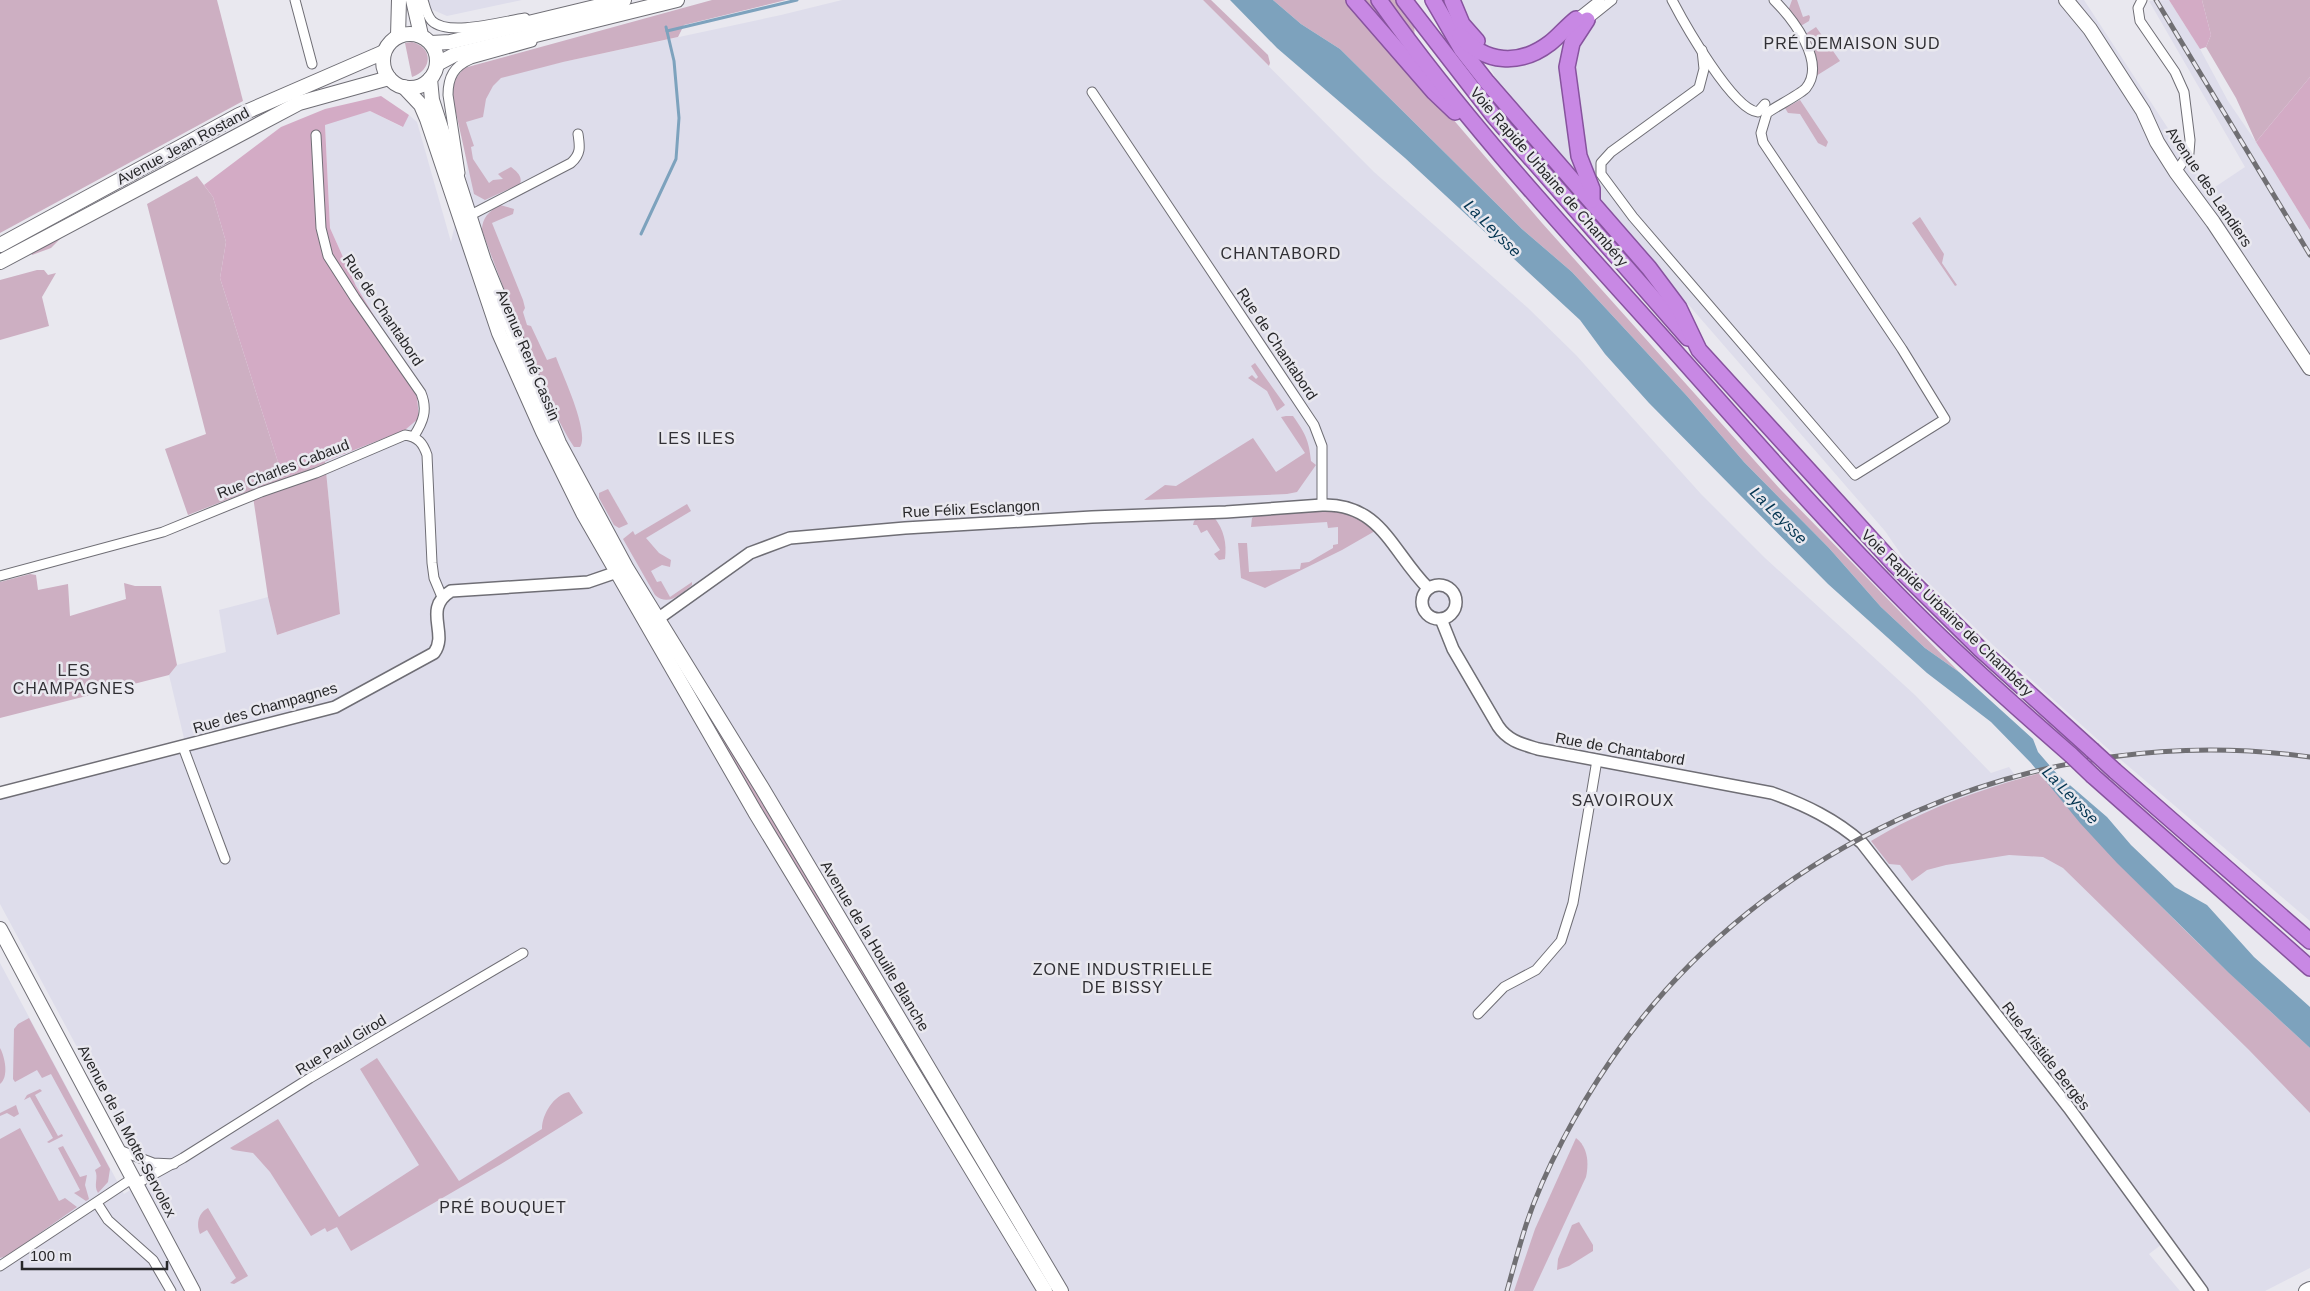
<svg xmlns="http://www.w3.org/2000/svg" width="2310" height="1291" viewBox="0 0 2310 1291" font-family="Arial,sans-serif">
	<rect width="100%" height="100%" fill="#e9e8ef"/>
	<g fill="#deddeb">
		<polygon points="410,0 522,0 447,16"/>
		<polygon points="842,0 1203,0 1374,172 1528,308 1576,355 1701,494 1765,558 1915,695 1991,773 2009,767 2018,779 2002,785 2310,1104 2310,1268 2265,1291 2207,1291 2170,1238 2149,1254 2180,1291 0,1291 0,963 124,1194 148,1179 0,904 0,800 187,751 169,675 177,665 226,652 219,610 268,597 277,635 340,614 325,461 405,430 419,417 417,397 384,332 356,286 330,228 325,124 370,111 402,127 409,115 417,122 451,242 467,170 461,110 490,83 507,74 781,15"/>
		<polygon points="1455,0 2084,0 2209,191 2245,167 2149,1 2169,0 2200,49 2228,101 2256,142 2310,230 2310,921 2107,748 1993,645 1905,560 1885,531 1502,90"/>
	</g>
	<g fill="#cdafc2">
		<polygon points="0,0 217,0 243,101 0,233"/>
		<path d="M712,0H786L684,25L678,37L563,62L501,78L493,86L486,99L483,117L466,122L474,146L471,147L473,159L489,183L493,180L503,179L498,174L511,167C516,171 523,176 520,184L485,200L474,194L451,90L453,82L464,68Z"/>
		<polygon points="1203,0 1211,0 1268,55 1270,63 1269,66"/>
		<polygon points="1273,0 1414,0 1415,75 1542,223 1781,490 1959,672 1925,648 1881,607 1829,548 1744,462 1687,396 1572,272 1522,229 1340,49 1301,24"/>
		<polygon points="1792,0 1797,0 1803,17 1809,15 1810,17 1809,21 1799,27 1788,11"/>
		<polygon points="2202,0 2310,0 2310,77 2256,142 2236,98 2206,47 2211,35"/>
		<polygon points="1816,27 1840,61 1816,76 1816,57 1804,35"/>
		<path d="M412,42C434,48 432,70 412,77L405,43Z"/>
		<polygon points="1800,100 1828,142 1826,147 1818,143 1800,114 1788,113 1785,108"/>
		<polygon points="197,176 213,197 226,242 220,278 283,478 325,461 340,614 277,635 268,597 252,490 188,515 165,449 206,434 147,204"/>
		<path d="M500,205L514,209L513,214L492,223L523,300L525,308L523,312L527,325L531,326L547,360L556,357C562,374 590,432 580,447H574C560,426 550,401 540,377C519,329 500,280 482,230C482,218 489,211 500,205Z"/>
		<polygon points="1920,217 1944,254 1942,263 1957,285 1955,286 1912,223"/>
		<polygon points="64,235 51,248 32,255 31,252"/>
		<polygon points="37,270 44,270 48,275 56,273 42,297 49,326 0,340 0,280"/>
		<polygon points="1255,363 1285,405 1277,411 1267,391 1248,378 1252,375 1256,379 1258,377 1251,366"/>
		<path d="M1286,416H1293C1305,433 1309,440 1311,461L1316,465L1297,492L1287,494L1144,500L1165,485L1176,486L1253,438L1276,472L1305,453L1281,417Z"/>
		<polygon points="608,489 628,524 619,528 614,525 599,498 599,493"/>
		<path d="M687,504L691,511L646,538L659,553L671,560L670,567L662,565L651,571L657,582L661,581L670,597L692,582V585C681,594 668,607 655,595L623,539L633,531L635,535Z"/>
		<polygon points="1339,510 1358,515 1375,531 1342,550 1265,588 1241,578 1238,543 1247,543 1249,572 1300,569 1301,563 1309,562 1333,548 1333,545 1338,544 1338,527 1328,528 1327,522 1251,527 1252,518 1256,515"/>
		<path d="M1214,517C1224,530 1227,543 1225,559L1219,560L1214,554L1220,550L1207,530L1201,533L1197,525H1193L1194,521L1198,518Z"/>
		<polygon points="30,574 36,575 38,590 68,584 70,616 126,599 124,583 135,586 161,586 177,665 169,675 0,718 0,582"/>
		<polygon points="681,662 901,1034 900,1036 896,1034 681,678"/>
		<path d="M2040,773C2121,873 2216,961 2310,1048V1113L2248,1049L2063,868L2043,857L2009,855L1946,865L1927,870L1912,881L1900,865L1889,864L1871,841C1923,809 1981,789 2040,773Z"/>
		<path d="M29,1018L110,1169L108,1182L98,1193C93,1185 99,1178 95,1170L101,1166L51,1074L42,1078L37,1070L15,1082L13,1079L14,1029L18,1024Z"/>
		<polygon points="906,1044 1055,1291 1050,1291 904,1045"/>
		<path d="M0,1048C5,1057 9,1077 0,1084Z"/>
		<path d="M377,1058L459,1181L542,1129C542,1114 554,1095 569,1092L583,1113L501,1164L351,1251L337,1227L327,1232L325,1228L311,1236L270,1172L253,1153L233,1150L230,1148L278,1119L339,1217L419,1165L360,1069Z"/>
		<polygon points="40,1089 42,1091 35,1095 58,1136 62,1134 63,1136 49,1143 47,1142 53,1138 30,1097 24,1100 27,1095"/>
		<polygon points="16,1105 19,1114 14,1117 7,1113 0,1116 0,1113"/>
		<polygon points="20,1128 59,1201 65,1198 77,1207 7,1256 0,1258 0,1139"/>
		<path d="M1576,1138C1588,1147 1589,1163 1586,1177L1533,1291H1514L1535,1229Z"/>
		<polygon points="63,1146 80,1177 87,1175 85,1185 89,1199 86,1201 74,1193 80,1190 58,1148"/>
		<path d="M208,1208L248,1276L234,1284L230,1283L236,1278L207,1230L200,1234C196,1224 198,1213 208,1208Z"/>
		<polygon points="1579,1222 1593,1245 1593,1251 1569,1266 1557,1270 1558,1259 1572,1225"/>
	</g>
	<g fill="#d3abc5">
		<polygon points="2169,0 2202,0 2211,35 2206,47 2200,49"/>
		<polygon points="2310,77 2310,230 2256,142"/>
		<polygon points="381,96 409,115 403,127 370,111 325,125 330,228 356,286 384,332 417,397 419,418 405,430 283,478 220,278 226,242 213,197 204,185 281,127 325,109"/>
	</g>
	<polygon fill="#7da2bd" points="1230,0 1273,0 1301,24 1340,49 1522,229 1572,272 1687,396 1744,462 1829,548 1881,607 1925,648 1959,672 2033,739 2038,752 2057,774 2107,817 2131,845 2175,887 2207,905 2254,957 2310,1007 2310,1048 2229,973 2117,863 2080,823 2031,763 1991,722 1927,673 1828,584 1649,403 1605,354 1580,320 1405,158 1277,48"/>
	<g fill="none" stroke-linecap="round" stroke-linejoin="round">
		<g stroke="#7da2bd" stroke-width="3">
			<polyline points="667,31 797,0"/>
			<polyline points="641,234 676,159 679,118 674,61 666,27"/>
		</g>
		<g stroke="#6f6e75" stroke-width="11">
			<g id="minor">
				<polyline points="295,0 312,64"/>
				<path d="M423,0C425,7 427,16 432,21C449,37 504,21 525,18"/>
				<path d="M1672,0C1684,23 1733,110 1758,112L1765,104"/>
				<polyline points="2142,0 2138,8 2140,21 2175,72 2184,92 2190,140 2189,153 2176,172"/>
				<polyline points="1576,19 1600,0"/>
				<polyline points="1587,20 1612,0"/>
				<path d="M1702,50L1704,69L1699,88L1611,152L1601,163V174L1633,217L1855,475L1945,419L1902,349L1763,142L1761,133L1767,113C1775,107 1801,94 1806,88C1827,62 1792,18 1774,0"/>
				<polyline points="1092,92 1314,425 1322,446 1322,505"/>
				<path d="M316,135L321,228L328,256L355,298L421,393C428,410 423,422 414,436"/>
				<path d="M460,173L448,95C448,77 454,66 471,59L532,42"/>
				<path d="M465,218L571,163C581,154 580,147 578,134"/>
				<path d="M0,576L163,532L261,492L316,473L405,435C418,437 423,443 427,455L432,563L434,578L442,597"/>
				<polyline points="183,747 225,859"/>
				<polyline points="1478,1014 1504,987 1536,970 1561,941 1573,903 1597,760"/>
				<polyline points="119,1150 153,1163 174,1164"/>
				<polyline points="136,1184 183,1158 310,1078 523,953"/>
				<polyline points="97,1203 108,1220 153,1260 171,1291"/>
				<polyline points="0,1266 133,1178"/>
			</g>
		</g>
		<g stroke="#6f6e75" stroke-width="14">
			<g id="tertiary">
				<circle cx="1439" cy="602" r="17"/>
				<path d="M1441,619L1453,649L1498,726C1508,741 1522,744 1538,749L1772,793C1805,805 1835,819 1862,843L2069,1108L2202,1291"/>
				<path d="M652,623L750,553L790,538L905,528L1092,517L1226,512L1322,505C1381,503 1392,552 1428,588"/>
				<path d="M0,793L335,707L434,653C449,633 422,609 451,591L588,582L623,570"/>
			</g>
		</g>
		<g stroke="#6f6e75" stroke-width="16">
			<g id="secondary">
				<polyline points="413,0 421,35"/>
				<polyline points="2066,0 2090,29 2143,111 2157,142 2176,172 2213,222 2310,368"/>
				<circle cx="410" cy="61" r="27"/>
				<polyline points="398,36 399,0"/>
				<polyline points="431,43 450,42 624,0"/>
				<polyline points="437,64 454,55 677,0"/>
				<polyline points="430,79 432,100 484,261 559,443 627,569 762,788 1061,1291"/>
				<polyline points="404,87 421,105 427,119 499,333 543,432 583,513 755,812 1045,1291"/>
				<polyline points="0,245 239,115 384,52"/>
				<polyline points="0,262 299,103 389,78"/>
				<polyline points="0,929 193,1291"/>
				<polyline points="2306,1291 2310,1289"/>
			</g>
		</g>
		<g stroke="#87539e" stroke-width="18">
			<g id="trunk">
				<polyline points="1354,0 1434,92 1455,112"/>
				<path d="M1379,0C1464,120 1565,229 1664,339C1741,425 1816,512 1897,594C1952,650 2011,703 2071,755"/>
				<polyline points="1404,0 1493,115 1688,338"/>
				<polyline points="1433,0 1462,50 1487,82 1649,268 1679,308 1699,350 1894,564 1980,649 2092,750"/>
				<polyline points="1452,0 1462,24 1477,41"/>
				<polyline points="1587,20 1572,43 1567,67 1579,156 1592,189 1592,200"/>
				<path d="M1460,35C1485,64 1520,66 1550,43C1559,36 1566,27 1576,19"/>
				<polyline points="2115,771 2310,941"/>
				<polyline points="2093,776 2310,968"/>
			</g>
		</g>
		<use href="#minor" stroke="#fff" stroke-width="9"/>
		<use href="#tertiary" stroke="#fff" stroke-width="11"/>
		<use href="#secondary" stroke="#fff" stroke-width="14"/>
		<use href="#trunk" stroke="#c888e4" stroke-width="15"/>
		<g stroke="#706f73" stroke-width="5">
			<g id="rail">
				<polyline points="2156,0 2310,255"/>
				<path d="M1507,1291C1513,1269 1519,1247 1526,1225C1544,1170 1578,1108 1611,1060C1763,837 2045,719 2310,757"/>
			</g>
		</g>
		<use href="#rail" stroke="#e9e8ef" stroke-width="3" stroke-dasharray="9" stroke-linecap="butt"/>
		<g stroke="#87539e" stroke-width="18" stroke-linecap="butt">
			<g id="trunk-bridge">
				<polyline points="2092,750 2115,771"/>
				<polyline points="2071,755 2093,776"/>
			</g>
		</g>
		<use href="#trunk-bridge" stroke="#c888e4" stroke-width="15"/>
	</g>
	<g text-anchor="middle" stroke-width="5" stroke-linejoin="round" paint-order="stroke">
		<g font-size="15" fill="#272729" stroke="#e9e8ef">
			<text transform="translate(183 146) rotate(-28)" y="5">Avenue Jean Rostand</text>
			<text transform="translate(1549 177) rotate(49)" y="5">Voie Rapide Urbaine de Chambéry</text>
			<text transform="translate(2209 187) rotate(56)" y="5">Avenue des Landiers</text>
			<text transform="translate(383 310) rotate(56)" y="5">Rue de Chantabord</text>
			<text transform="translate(1277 344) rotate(56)" y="5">Rue de Chantabord</text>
			<text transform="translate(528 355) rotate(67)" y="5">Avenue René Cassin</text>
			<text transform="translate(283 469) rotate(-21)" y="5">Rue Charles Cabaud</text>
			<text transform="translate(971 509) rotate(-3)" y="5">Rue Félix Esclangon</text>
			<text transform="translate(1947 613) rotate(44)" y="5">Voie Rapide Urbaine de Chambéry</text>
			<text transform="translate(265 708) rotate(-16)" y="5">Rue des Champagnes</text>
			<text transform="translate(1620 749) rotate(10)" y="5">Rue de Chantabord</text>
			<text transform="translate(875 946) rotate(59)" y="5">Avenue de la Houille Blanche</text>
			<text transform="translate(341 1045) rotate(-31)" y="5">Rue Paul Girod</text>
			<text transform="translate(2046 1056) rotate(52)" y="5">Rue Aristide Bergès</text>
			<text transform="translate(127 1131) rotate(62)" y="5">Avenue de la Motte-Servolex</text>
		</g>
		<g font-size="16" letter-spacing="1" fill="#313035" stroke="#e9e8ef">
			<text x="1852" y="49">PRÉ DEMAISON SUD</text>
			<text x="1281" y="259">CHANTABORD</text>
			<text x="697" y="444">LES ILES</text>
			<text x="74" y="676">LES<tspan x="74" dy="18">CHAMPAGNES</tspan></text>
			<text x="1623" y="806">SAVOIROUX</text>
			<text x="1123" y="975">ZONE INDUSTRIELLE<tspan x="1123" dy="18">DE BISSY</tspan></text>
			<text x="503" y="1213">PRÉ BOUQUET</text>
		</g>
		<g font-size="16" font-style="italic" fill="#033450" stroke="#e9e8ef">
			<text transform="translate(1493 228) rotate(45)" y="6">La Leysse</text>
			<text transform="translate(1779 515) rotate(45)" y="6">La Leysse</text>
			<text transform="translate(2071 795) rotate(46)" y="6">La Leysse</text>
		</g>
	</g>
	<path d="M22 1261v8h145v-8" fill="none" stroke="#272729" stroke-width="2.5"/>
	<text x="30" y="1261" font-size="15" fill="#272729" stroke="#e9e8ef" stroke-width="4" paint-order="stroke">100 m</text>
</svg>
